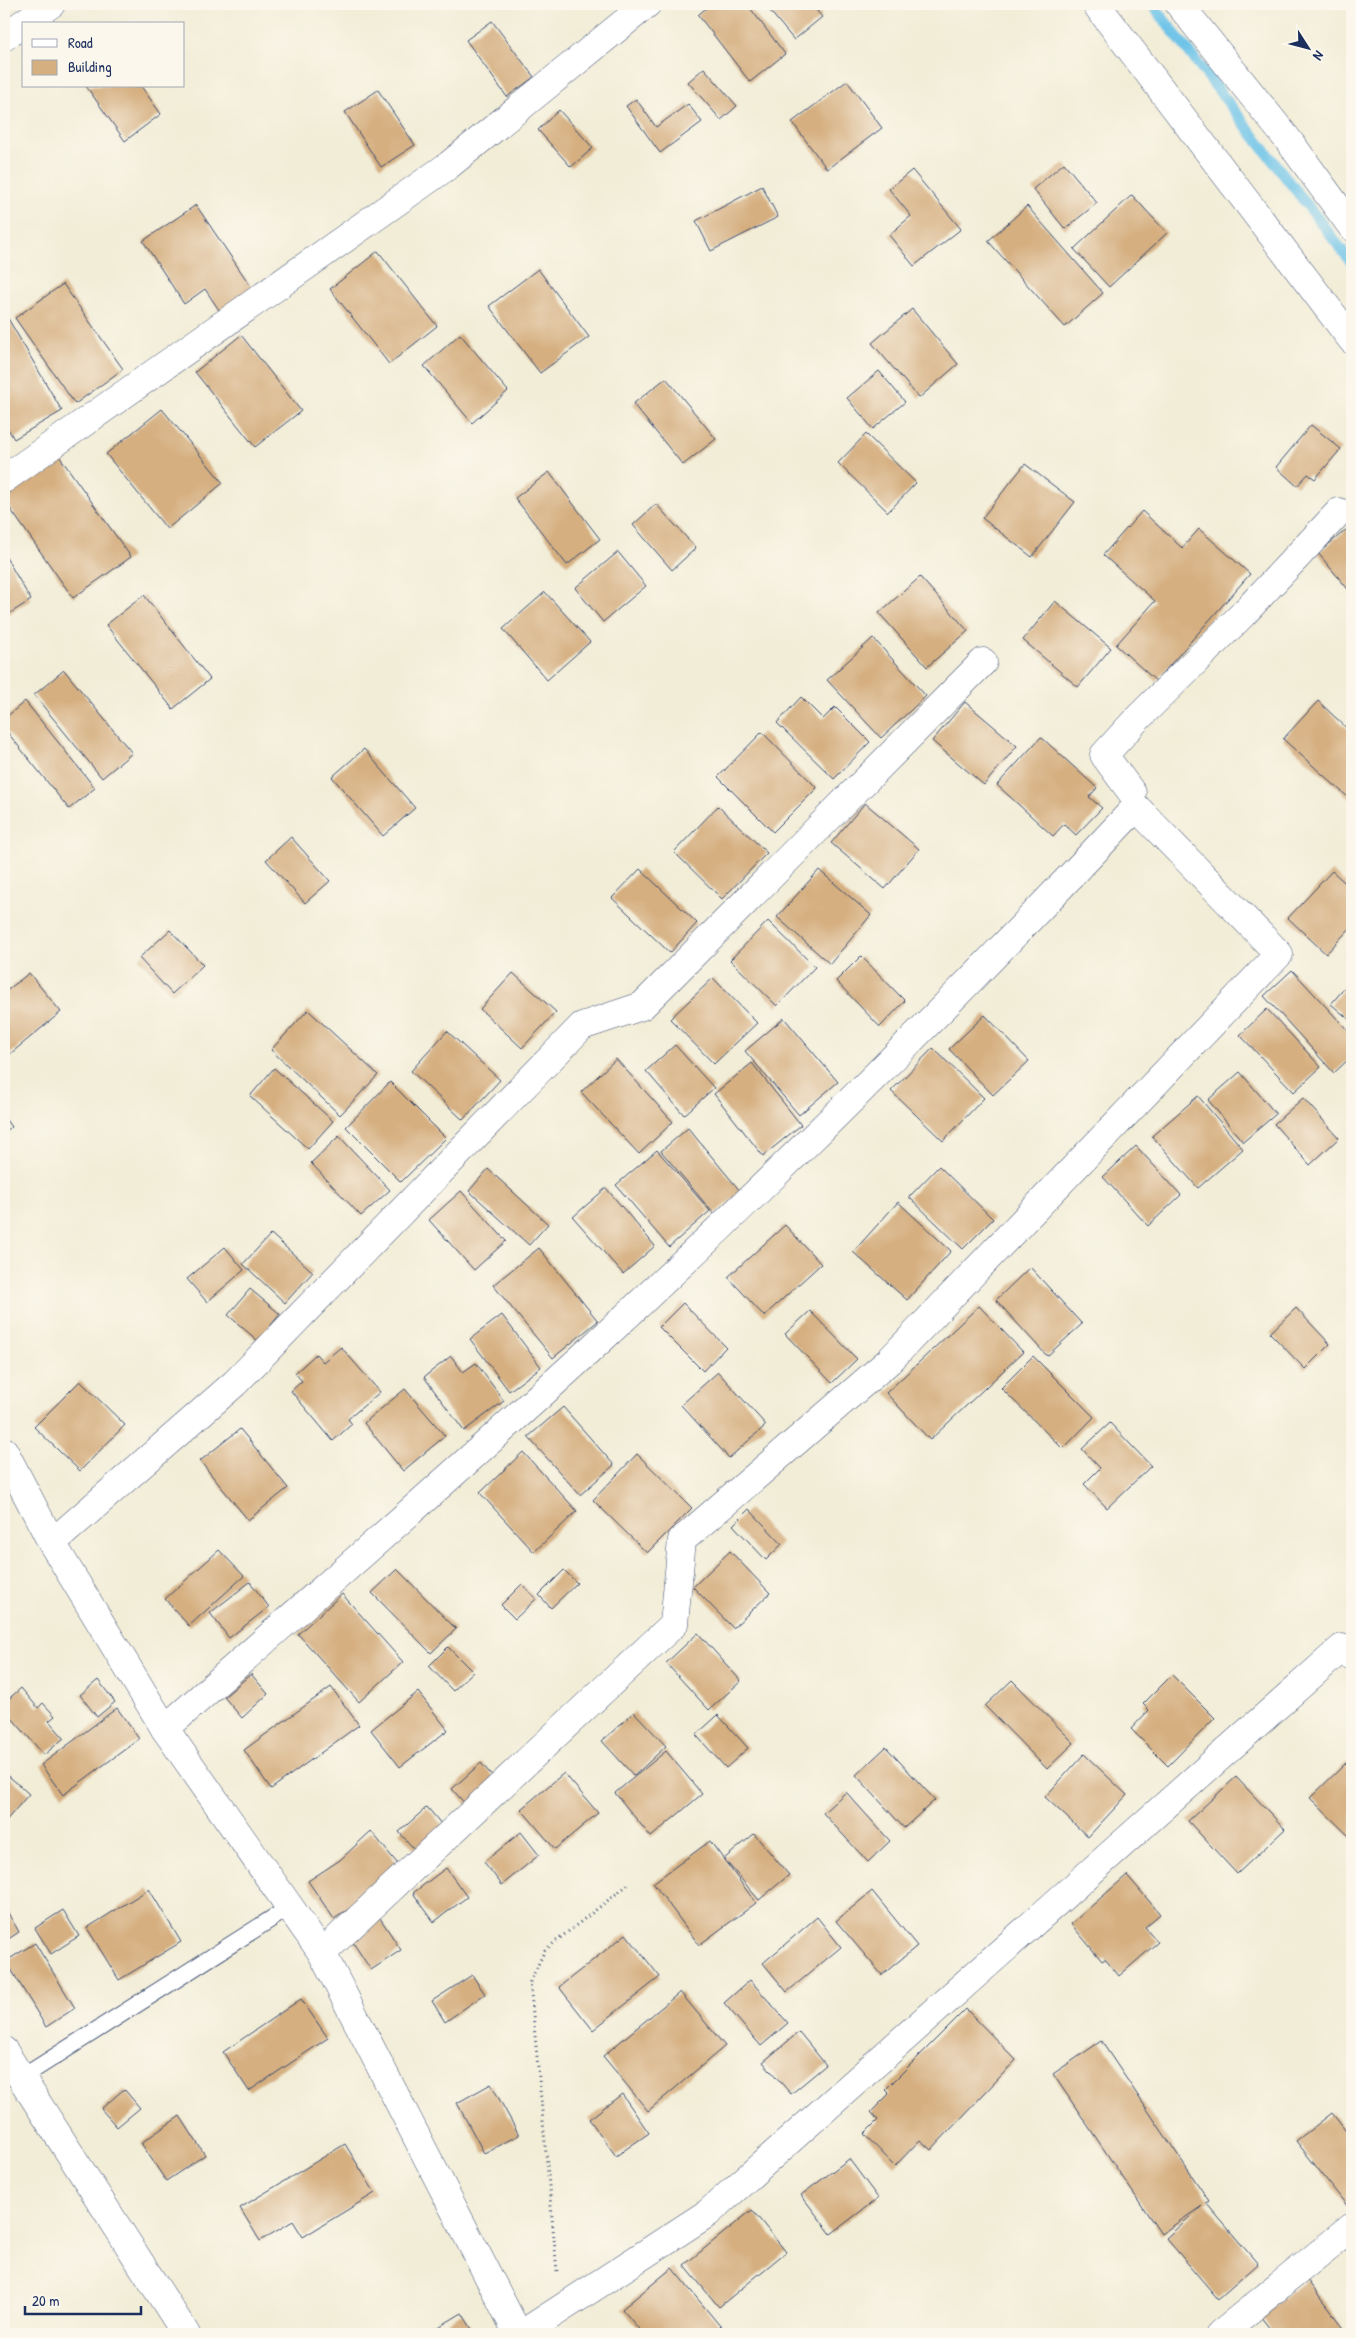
<svg xmlns="http://www.w3.org/2000/svg" width="1356" height="2338" viewBox="0 0 1356 2338" font-family="'Patrick Hand',sans-serif">
	<rect width="100%" height="100%" fill="#fbf7ec"/>
	<filter id="ink" filterUnits="userSpaceOnUse"><feTurbulence type="fractalNoise" baseFrequency=".02" numOctaves="2"/><feDisplacementMap in="SourceGraphic" scale="10" xChannelSelector="R" yChannelSelector="G"/><feConvolveMatrix kernelMatrix="1 2 1 2 8 2 1 2 1" color-interpolation-filters="sRGB"/></filter>
	<filter id="wash" filterUnits="userSpaceOnUse"><feTurbulence type="fractalNoise" baseFrequency=".0096" numOctaves="4" result="noise"/><feDisplacementMap in="SourceGraphic" scale="20" xChannelSelector="R" yChannelSelector="G"/><feGaussianBlur stdDeviation="1.12" result="paint"/><feColorMatrix in="noise" values="0 0 0 0 0 0 0 0 0 0 0 0 0 0 0 0 0 1.4 0 .05"/><feComposite in="paint" operator="in"/></filter>
	<g filter="url(#wash)">
		<rect width="100%" height="100%" fill="#f2edd7"/>
		<g fill="none" stroke-linecap="round" stroke-linejoin="round">
			<polyline stroke="#6bc2e8" stroke-width="11" points="1152,4 1352,263"/>
		</g>
		<g id="blocks">
			<g fill="#d5af80">
				<polygon points="711,4 747,4 785,54 750,82 698,15"/>
				<polygon points="764,4 811,4 822,17 794,40"/>
				<polygon points="492,21 534,77 507,97 466,40"/>
				<polygon points="704,68 737,106 721,120 688,82"/>
				<polygon points="847,81 882,128 827,169 792,122"/>
				<polygon points="86,86 141,86 161,114 125,141"/>
				<polygon points="378,90 415,145 381,167 345,112"/>
				<polygon points="636,99 656,127 688,104 702,122 660,153 626,106"/>
				<polygon points="559,110 593,148 571,167 538,130"/>
				<polygon points="1064,163 1097,203 1065,229 1033,189"/>
				<polygon points="912,170 961,229 914,266 889,235 911,216 889,189"/>
				<polygon points="762,186 778,217 711,251 696,221"/>
				<polygon points="1132,195 1167,233 1109,287 1074,249"/>
				<polygon points="196,205 254,291 221,313 205,289 184,304 143,241"/>
				<polygon points="1027,206 1103,293 1065,327 988,241"/>
				<polygon points="378,251 437,326 389,364 330,289"/>
				<polygon points="538,269 589,337 540,373 489,306"/>
				<polygon points="63,284 123,369 75,404 15,318"/>
				<polygon points="912,309 958,364 919,398 872,343"/>
				<polygon points="6,315 62,411 14,439 4,422 4,316"/>
				<polygon points="460,334 508,391 472,423 424,366"/>
				<polygon points="241,335 301,411 255,447 195,372"/>
				<polygon points="879,371 905,402 873,429 847,398"/>
				<polygon points="666,378 716,439 683,465 633,404"/>
				<polygon points="162,409 223,483 167,529 106,454"/>
				<polygon points="1311,425 1341,449 1315,479 1308,474 1297,486 1276,467"/>
				<polygon points="866,434 916,483 888,512 838,463"/>
				<polygon points="59,456 131,557 73,598 4,500 4,496"/>
				<polygon points="1025,464 1075,502 1032,557 982,518"/>
				<polygon points="549,472 600,539 567,565 515,498"/>
				<polygon points="656,504 696,548 672,570 633,525"/>
				<polygon points="1142,511 1182,548 1199,529 1250,574 1156,681 1116,645 1155,601 1103,555"/>
				<polygon points="1352,525 1352,594 1318,553"/>
				<polygon points="618,552 646,586 603,622 575,588"/>
				<polygon points="4,554 31,600 4,617"/>
				<polygon points="920,577 968,631 927,667 879,613"/>
				<polygon points="545,592 590,642 547,680 503,629"/>
				<polygon points="144,595 210,679 173,709 106,625"/>
				<polygon points="1055,601 1111,648 1078,687 1023,640"/>
				<polygon points="873,638 926,696 881,738 827,680"/>
				<polygon points="64,670 132,753 102,778 34,695"/>
				<polygon points="801,697 823,719 835,707 870,742 834,779 777,723"/>
				<polygon points="25,701 95,788 69,809 4,728 4,719"/>
				<polygon points="1318,701 1352,733 1352,796 1350,799 1283,739"/>
				<polygon points="965,702 1017,746 984,785 932,741"/>
				<polygon points="762,732 817,788 773,832 718,777"/>
				<polygon points="1041,737 1097,788 1089,797 1102,808 1076,835 1064,824 1053,836 997,785"/>
				<polygon points="364,749 415,808 383,836 332,777"/>
				<polygon points="865,803 919,849 885,889 831,843"/>
				<polygon points="718,806 767,853 722,899 674,852"/>
				<polygon points="291,837 330,881 305,903 266,860"/>
				<polygon points="640,869 697,923 670,953 612,898"/>
				<polygon points="819,870 871,915 830,964 777,917"/>
				<polygon points="1332,871 1352,889 1352,926 1326,954 1288,918"/>
				<polygon points="768,921 815,967 777,1006 730,960"/>
				<polygon points="170,930 203,965 172,994 139,958"/>
				<polygon points="861,956 905,1001 880,1027 836,981"/>
				<polygon points="1292,970 1352,1035 1352,1056 1334,1073 1264,996"/>
				<polygon points="29,973 61,1012 4,1059 4,993"/>
				<polygon points="513,973 556,1012 522,1048 480,1009"/>
				<polygon points="713,978 757,1023 714,1064 670,1019"/>
				<polygon points="1352,979 1352,1022 1331,1004"/>
				<polygon points="1267,1009 1321,1067 1294,1092 1240,1035"/>
				<polygon points="308,1010 378,1075 340,1115 271,1050"/>
				<polygon points="985,1015 1029,1061 993,1095 949,1049"/>
				<polygon points="784,1018 838,1082 799,1115 745,1051"/>
				<polygon points="447,1031 500,1080 463,1120 411,1071"/>
				<polygon points="675,1045 714,1088 684,1115 646,1071"/>
				<polygon points="933,1048 984,1098 943,1141 891,1091"/>
				<polygon points="616,1059 673,1122 639,1154 581,1092"/>
				<polygon points="752,1063 801,1125 763,1156 714,1094"/>
				<polygon points="274,1068 333,1121 308,1149 250,1096"/>
				<polygon points="1240,1072 1276,1114 1243,1142 1208,1100"/>
				<polygon points="390,1082 446,1138 401,1182 346,1127"/>
				<polygon points="1198,1096 1243,1149 1198,1188 1152,1136"/>
				<polygon points="1303,1098 1339,1138 1310,1165 1274,1124"/>
				<polygon points="4,1117 11,1127 4,1133"/>
				<polygon points="688,1128 741,1192 714,1214 661,1151"/>
				<polygon points="339,1136 390,1190 361,1216 311,1163"/>
				<polygon points="1136,1146 1181,1195 1148,1226 1103,1177"/>
				<polygon points="657,1150 710,1211 669,1247 616,1185"/>
				<polygon points="939,1166 993,1219 963,1249 909,1197"/>
				<polygon points="488,1169 548,1224 529,1245 469,1191"/>
				<polygon points="606,1188 655,1246 623,1274 573,1217"/>
				<polygon points="461,1191 506,1241 474,1270 429,1220"/>
				<polygon points="898,1202 951,1251 907,1300 853,1252"/>
				<polygon points="785,1225 821,1264 764,1316 728,1277"/>
				<polygon points="271,1234 313,1272 285,1303 243,1264"/>
				<polygon points="225,1247 244,1270 207,1302 187,1279"/>
				<polygon points="539,1248 598,1321 553,1358 493,1285"/>
				<polygon points="1030,1267 1082,1324 1047,1356 996,1300"/>
				<polygon points="250,1289 280,1314 258,1341 228,1315"/>
				<polygon points="683,1303 726,1347 703,1371 659,1327"/>
				<polygon points="979,1306 1023,1352 930,1440 886,1393"/>
				<polygon points="1296,1308 1330,1344 1305,1369 1270,1333"/>
				<polygon points="810,1311 857,1359 832,1383 785,1334"/>
				<polygon points="502,1315 541,1367 509,1391 470,1339"/>
				<polygon points="341,1347 380,1392 348,1419 352,1424 333,1441 291,1391 302,1381 295,1373 316,1354 323,1362"/>
				<polygon points="451,1356 463,1372 476,1363 504,1401 464,1431 424,1377"/>
				<polygon points="1033,1356 1094,1417 1063,1449 1001,1388"/>
				<polygon points="718,1372 766,1425 729,1458 681,1405"/>
				<polygon points="80,1381 125,1425 80,1471 34,1427"/>
				<polygon points="405,1389 445,1436 403,1471 364,1423"/>
				<polygon points="563,1407 614,1465 580,1495 528,1437"/>
				<polygon points="1110,1423 1151,1466 1107,1508 1084,1484 1100,1468 1082,1449"/>
				<polygon points="240,1429 288,1488 248,1520 200,1461"/>
				<polygon points="523,1452 577,1511 534,1552 480,1493"/>
				<polygon points="637,1454 692,1508 647,1553 593,1500"/>
				<polygon points="749,1509 782,1544 766,1560 733,1525"/>
				<polygon points="219,1550 244,1576 189,1626 165,1599"/>
				<polygon points="730,1551 770,1593 733,1628 693,1587"/>
				<polygon points="397,1569 456,1629 431,1653 372,1593"/>
				<polygon points="564,1570 577,1583 551,1608 539,1595"/>
				<polygon points="250,1582 269,1607 229,1638 210,1613"/>
				<polygon points="522,1584 536,1599 515,1619 501,1605"/>
				<polygon points="342,1594 403,1662 359,1702 298,1634"/>
				<polygon points="698,1633 741,1681 709,1710 666,1663"/>
				<polygon points="448,1647 473,1672 453,1691 429,1666"/>
				<polygon points="251,1674 268,1694 242,1718 224,1697"/>
				<polygon points="1172,1675 1215,1718 1168,1766 1131,1729 1149,1710 1143,1704"/>
				<polygon points="98,1680 115,1702 97,1717 80,1695"/>
				<polygon points="1012,1680 1074,1743 1047,1769 985,1706"/>
				<polygon points="331,1687 359,1725 271,1789 244,1750"/>
				<polygon points="21,1688 38,1708 43,1703 55,1716 49,1721 64,1738 44,1755 4,1709 4,1703"/>
				<polygon points="418,1692 448,1730 400,1767 371,1730"/>
				<polygon points="117,1708 139,1739 63,1795 41,1765"/>
				<polygon points="634,1712 666,1746 634,1776 602,1741"/>
				<polygon points="718,1715 748,1748 726,1768 696,1735"/>
				<polygon points="886,1747 935,1800 904,1828 856,1775"/>
				<polygon points="666,1751 702,1794 651,1837 615,1793"/>
				<polygon points="1084,1754 1127,1795 1088,1837 1045,1797"/>
				<polygon points="1347,1762 1352,1767 1352,1839 1310,1798"/>
				<polygon points="481,1763 498,1782 469,1808 452,1789"/>
				<polygon points="4,1772 29,1794 4,1823"/>
				<polygon points="564,1773 598,1813 555,1849 521,1809"/>
				<polygon points="1236,1777 1285,1829 1237,1874 1188,1821"/>
				<polygon points="846,1792 890,1841 868,1862 823,1813"/>
				<polygon points="427,1807 443,1826 415,1850 399,1832"/>
				<polygon points="371,1831 401,1868 365,1898 334,1919 308,1881 340,1860"/>
				<polygon points="521,1832 539,1855 502,1885 484,1862"/>
				<polygon points="754,1834 789,1875 759,1900 724,1859"/>
				<polygon points="710,1841 756,1903 699,1945 653,1883"/>
				<polygon points="446,1868 467,1897 434,1922 413,1893"/>
				<polygon points="1127,1875 1160,1914 1145,1927 1158,1942 1119,1976 1105,1959 1102,1961 1071,1924"/>
				<polygon points="149,1889 181,1942 119,1980 87,1928"/>
				<polygon points="872,1891 917,1946 882,1975 836,1921"/>
				<polygon points="4,1906 19,1932 4,1942"/>
				<polygon points="63,1910 79,1936 51,1954 35,1928"/>
				<polygon points="817,1917 841,1947 787,1992 763,1963"/>
				<polygon points="380,1918 401,1950 371,1970 350,1938"/>
				<polygon points="626,1934 660,1977 593,2030 559,1987"/>
				<polygon points="35,1943 75,2008 46,2027 6,1961"/>
				<polygon points="472,1975 485,1994 445,2022 432,2001"/>
				<polygon points="750,1980 788,2023 761,2046 724,2003"/>
				<polygon points="680,1992 725,2046 648,2111 603,2056"/>
				<polygon points="301,1999 328,2038 249,2091 223,2052"/>
				<polygon points="966,2009 1016,2060 931,2150 920,2140 895,2166 864,2134 878,2120 871,2112 889,2094 885,2090"/>
				<polygon points="799,2032 826,2065 791,2094 763,2062"/>
				<polygon points="1101,2041 1209,2201 1206,2203 1258,2264 1218,2299 1166,2238 1202,2206 1161,2234 1053,2074"/>
				<polygon points="491,2084 519,2135 484,2153 457,2103"/>
				<polygon points="124,2089 140,2108 117,2127 101,2109"/>
				<polygon points="622,2094 649,2133 616,2156 589,2119"/>
				<polygon points="1332,2113 1352,2139 1352,2203 1348,2207 1296,2141"/>
				<polygon points="180,2116 205,2155 166,2181 141,2143"/>
				<polygon points="345,2144 375,2193 303,2237 293,2221 260,2241 240,2208"/>
				<polygon points="849,2159 878,2198 831,2234 801,2195"/>
				<polygon points="752,2210 786,2252 719,2307 684,2265"/>
				<polygon points="672,2268 721,2327 712,2334 643,2334 622,2309"/>
				<polygon points="1307,2280 1348,2334 1274,2334 1260,2316"/>
				<polygon points="462,2313 475,2334 427,2334"/>
			</g>
		</g>
	</g>
	<g filter="url(#ink)">
		<use href="#blocks" fill-opacity="0" stroke="#3b4c70" stroke-width="1"/>
		<g fill="none" stroke-linecap="round" stroke-linejoin="round">
			<g stroke="#3b4c70" stroke-width="18">
				<polyline id="service" points="21,2078 290,1907"/>
			</g>
			<g stroke="#3b4c70" stroke-width="29">
				<g id="minor">
					<polyline points="1179,4 1289,141 1352,227"/>
					<polyline points="4,37 51,4"/>
					<polyline points="4,479 449,165 647,4"/>
					<polyline points="1132,793 1104,755 1136,720 1243,614 1339,512"/>
					<polyline points="4,1451 52,1543 165,1729 322,1953 518,2334"/>
					<polyline points="52,1543 235,1383 582,1026 642,1006 983,662"/>
					<path d="M165,1729C307,1602 452,1477 592,1348C780,1174 961,994 1136,807L1279,954L889,1361L682,1540L674,1624L322,1953"/>
					<polyline points="522,2334 708,2213 1342,1648 1352,1656"/>
					<polyline points="1220,2334 1352,2227"/>
				</g>
			</g>
			<g stroke="#3b4c70" stroke-width="29">
				<polyline id="tertiary" points="1096,4 1352,340"/>
			</g>
			<g stroke="#3b4c70" stroke-width="29">
				<polyline id="primary" points="4,2051 186,2334"/>
			</g>
			<polyline stroke="#3b4c70" stroke-width="3" stroke-dasharray="1 4" stroke-linecap="butt" points="557,2271 530,1982 545,1950 630,1883"/>
			<use href="#service" stroke="#fff" stroke-width="16"/>
			<use href="#minor" stroke="#fff" stroke-width="28"/>
			<use href="#tertiary" stroke="#fff" stroke-width="28"/>
			<use href="#primary" stroke="#fff" stroke-width="28"/>
		</g>
	</g>
	<rect width="1356" height="2338" fill="none" stroke="#fbf7ec" stroke-width="20"/>
	<rect x="22" y="22" width="162" height="65" fill="#fbf7ec" stroke="#a1a7b3"/>
	<rect x="32" y="39" width="25" height="8" fill="#ffffff" stroke="#a1a7b3"/>
	<text x="68" y="48" font-size="15" fill="#1b2f5e">Road</text>
	<rect x="32" y="60" width="25" height="15" fill="#d5af80" stroke="#a1a7b3"/>
	<text x="68" y="72" font-size="15" fill="#1b2f5e">Building</text>
	<g transform="translate(1308 48) rotate(126)" stroke="#fbf7ec" stroke-width="4" paint-order="stroke">
	<path d="M0-4L9 19L0 12L-9 19Z" fill="#1b2f5e"/>
	<text y="-8" font-size="14" font-weight="bold" text-anchor="middle" fill="#1b2f5e">N</text>
	</g>
	<path d="M25 2306v8h116v-8" fill="none" stroke="#1b2f5e" stroke-width="2.5"/>
	<text x="32" y="2306" font-size="15" fill="#1b2f5e" stroke="#fbf7ec" stroke-width="4" paint-order="stroke">20 m</text>
</svg>
